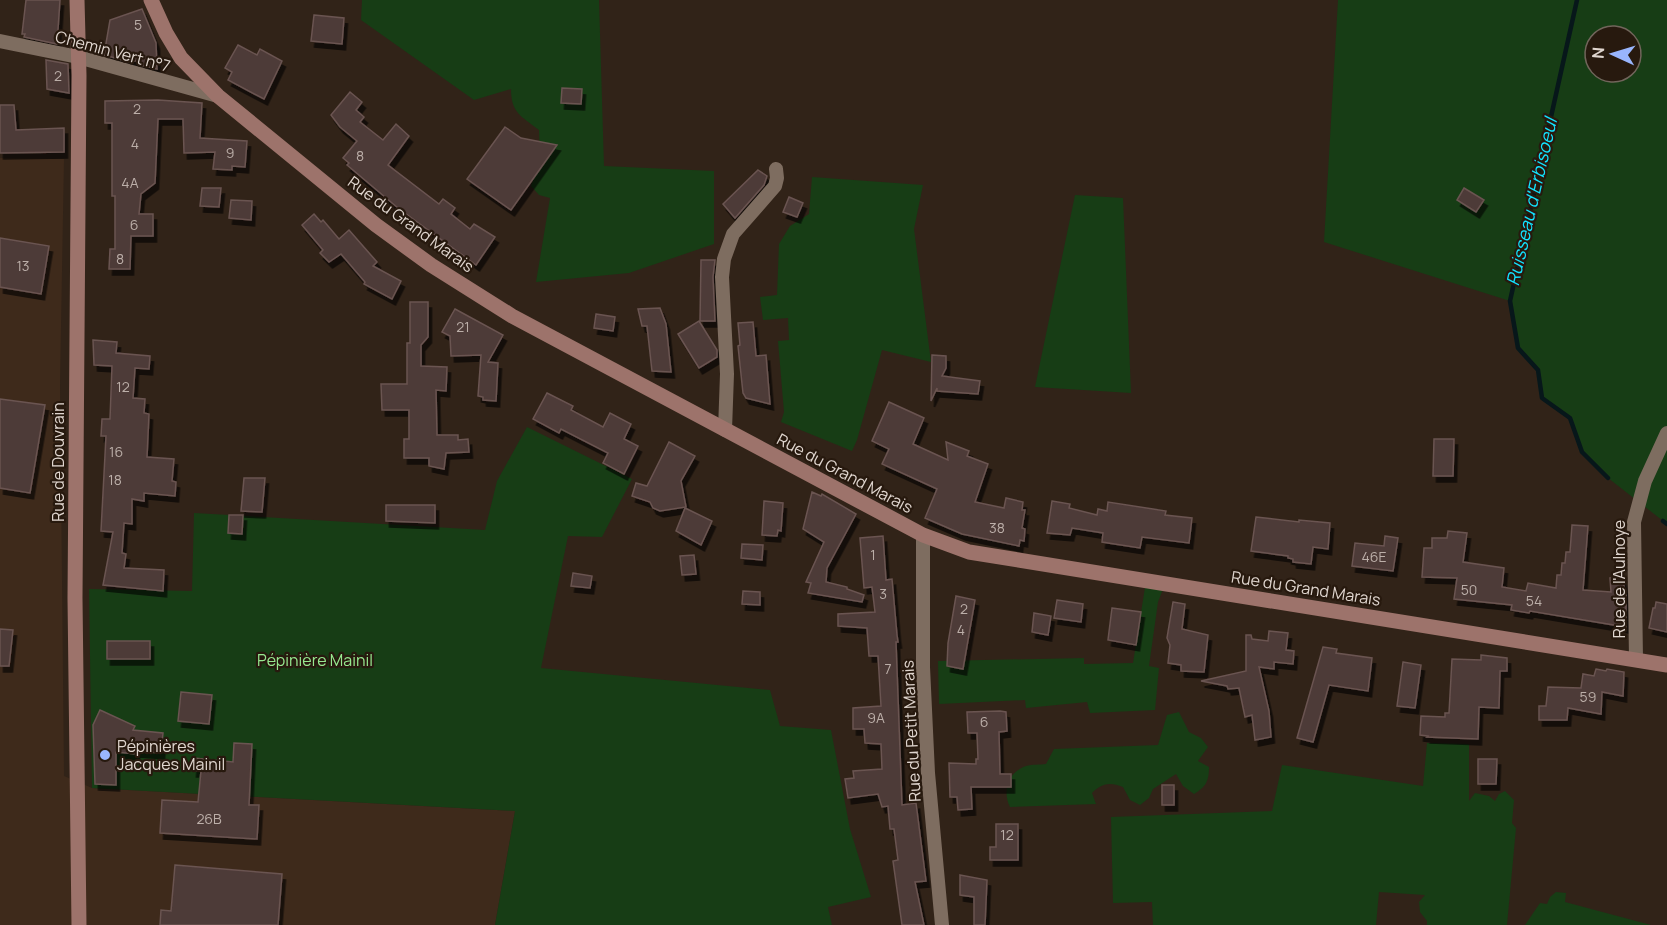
<svg xmlns="http://www.w3.org/2000/svg" width="1667" height="925" viewBox="0 0 1667 925" font-family="Manrope,sans-serif">
	<defs>
		<filter id="shadow"><feDropShadow dx="3.5" dy="6" stdDeviation="0" flood-color="#0009"/></filter>
	</defs>
	<rect width="100%" height="100%" fill="#312318"/>
	<polygon fill="#3e2a1b" points="0,158 64,159 60,384 64,776 92,788 515,811 495,925 0,925"/>
	<g fill="#173d15" fill-rule="evenodd">
		<path d="M362,0H599L604,166L714,171V244L629,273L536,282L550,198L539,195L531,186L540,160L539,130C521,116 511,113 511,89L474,100L361,20Z"/>
		<path d="M1338,0H1667V524L1608,478L1582,452L1570,418L1542,398L1538,370L1518,348L1510,301L1324,242ZM1595,36H1631V72H1595Z"/>
		<polygon points="812,177 923,185 914,229 931,362 882,350 857,440 852,451 781,422 784,412 778,341 789,340 788,318 763,320 760,297 777,295 779,244 790,226 809,214"/>
		<polygon points="1075,195 1123,198 1131,393 1035,387"/>
		<polygon points="527,427 632,479 602,537 568,536 541,668 770,690 780,726 831,730 850,829 871,897 828,907 832,925 495,925 515,811 92,788 89,589 192,591 194,513 485,530 497,481"/>
		<polygon points="1146,581 1165,584 1158,602 1149,666 1159,668 1155,710 1090,713 1087,702 1026,708 1025,700 939,704 938,661 1084,658 1084,664 1133,663"/>
		<path d="M1179,712L1189,732L1201,738L1208,747L1198,761L1209,767C1209,781 1206,787 1194,794L1183,786L1176,774L1153,789L1149,798L1140,805L1130,800L1123,787C1110,782 1102,783 1092,793L1096,804L1010,807C1002,791 1008,772 1026,766C1032,764 1040,765 1046,764L1054,749L1158,745L1167,715Z"/>
		<polygon points="1427,743 1469,744 1469,801 1475,793 1489,796 1495,801 1499,794 1505,791 1514,800 1512,823 1516,828 1507,925 1427,925 1427,921 1420,912 1419,902 1425,895 1379,892 1376,925 1153,925 1152,902 1113,903 1111,817 1272,811 1282,765 1423,786"/>
		<polygon points="1556,892 1566,893 1565,902 1651,925 1525,925 1540,903 1547,904 1550,897"/>
	</g>
	<g fill="none" stroke-linecap="round" stroke-linejoin="round">
		<g stroke="#07171a" stroke-width="4.5">
			<polyline points="1577,0 1510,301 1518,348 1538,370 1542,398 1570,418 1582,452 1608,478"/>
			<polyline points="1663,521 1667,524"/>
		</g>
	</g>
	<g fill="#4e3a37" stroke="#6a5451" stroke-width="1.5" filter="url(#shadow)">
		<polygon points="26,0 60,0 57,44 24,37 25,34 22,34"/>
		<polygon points="142,9 156,43 157,69 140,65 141,60 130,62 104,55 110,20"/>
		<polygon points="314,15 344,18 342,44 311,41"/>
		<polygon points="238,45 257,55 260,49 282,61 264,99 228,80 232,72 225,68"/>
		<polygon points="46,60 68,64 69,93 47,89"/>
		<polygon points="562,88 582,89 581,104 561,103"/>
		<polygon points="350,92 362,102 356,110 364,117 360,122 383,140 396,124 409,136 388,165 439,204 443,199 455,208 451,214 470,229 474,224 495,237 476,265 398,208 347,165 349,163 343,158 357,141 340,127 331,115"/>
		<polygon points="158,100 202,103 200,138 247,141 245,167 232,166 232,170 213,169 215,152 184,153 183,119 158,119 155,183 141,194 139,214 153,214 153,236 131,236 130,269 109,269 110,249 115,249 115,196 112,196 112,123 105,123 105,101"/>
		<polygon points="0,105 14,105 16,130 64,128 64,152 0,153"/>
		<polygon points="505,127 521,138 557,145 511,210 467,179"/>
		<polygon points="758,170 767,176 764,185 735,218 723,204"/>
		<polygon points="202,188 221,188 219,207 200,206"/>
		<polygon points="1464,188 1484,200 1476,212 1457,200"/>
		<polygon points="789,197 803,203 797,217 783,212"/>
		<polygon points="231,200 252,201 251,220 229,218"/>
		<polygon points="314,214 321,222 323,220 339,239 349,230 377,262 373,266 401,281 392,299 364,284 365,282 341,254 329,262 320,253 323,250 302,225"/>
		<polygon points="0,238 49,246 41,294 0,287"/>
		<polygon points="701,260 715,260 713,277 715,321 700,321"/>
		<polygon points="410,302 428,302 428,337 421,345 421,366 447,367 446,391 436,390 437,435 458,435 458,440 468,439 469,452 446,453 444,469 429,466 429,458 404,458 404,439 409,439 409,410 382,410 381,384 407,384 407,343 410,343"/>
		<polygon points="660,308 666,324 671,372 652,371 647,326 642,326 638,309"/>
		<polygon points="455,309 503,335 488,362 498,363 496,401 483,400 483,397 478,396 481,355 451,356 450,336 442,332"/>
		<polygon points="596,314 615,317 613,331 594,328"/>
		<polygon points="699,321 717,350 717,357 699,368 678,334"/>
		<polygon points="753,322 756,356 766,355 770,404 746,398 743,393 738,346 740,345 738,323"/>
		<polygon points="93,340 117,342 116,353 150,356 149,369 135,368 133,398 145,399 144,413 149,414 147,457 174,459 172,481 176,482 175,496 144,493 144,501 132,499 132,524 124,523 122,553 126,554 124,568 164,570 163,591 103,585 113,532 101,531 106,436 101,436 102,419 110,419 112,366 94,365"/>
		<polygon points="932,355 946,356 946,368 942,376 980,381 978,394 937,391 937,388 931,401"/>
		<polygon points="547,393 573,406 571,410 603,427 610,413 631,424 624,439 638,446 624,474 603,463 608,453 561,429 559,433 533,419"/>
		<polygon points="0,399 45,405 30,493 0,488"/>
		<polygon points="889,402 924,418 913,444 948,460 946,442 969,451 967,456 988,464 975,502 1004,508 1006,498 1023,502 1022,510 1025,510 1022,528 1025,529 1024,541 1020,540 1019,546 962,534 925,518 937,489 882,464 889,449 872,441"/>
		<polygon points="1434,439 1454,439 1453,476 1433,476"/>
		<polygon points="669,442 695,456 681,481 686,507 660,511 653,508 650,502 632,496 636,483 647,486"/>
		<polygon points="244,478 265,478 262,512 241,511"/>
		<polygon points="812,492 821,496 822,494 856,514 827,568 826,582 847,587 847,589 864,595 862,602 808,593 811,583 806,582 824,542 803,529"/>
		<polygon points="764,501 783,503 781,531 778,530 777,536 762,535"/>
		<polygon points="1052,501 1070,504 1069,508 1097,515 1098,509 1107,511 1108,502 1166,511 1165,515 1192,518 1189,543 1142,537 1140,548 1102,542 1103,533 1072,528 1070,535 1047,533"/>
		<polygon points="386,505 435,505 435,523 386,521"/>
		<polygon points="685,508 712,521 701,545 676,531"/>
		<polygon points="229,515 243,515 242,534 228,533"/>
		<polygon points="1256,517 1299,522 1299,520 1330,523 1328,549 1313,547 1311,564 1293,562 1293,559 1288,558 1288,556 1251,551"/>
		<polygon points="1572,525 1588,526 1583,590 1611,592 1610,578 1622,578 1626,595 1626,627 1530,611 1529,613 1511,610 1512,605 1454,599 1457,578 1422,577 1424,548 1432,548 1432,538 1447,538 1448,531 1467,533 1463,562 1504,568 1502,587 1526,591 1528,583 1556,588 1557,575 1561,575 1562,563 1565,563 1566,552 1570,552"/>
		<polygon points="883,536 886,580 892,579 897,635 898,642 896,642 902,805 916,803 926,881 915,882 924,925 902,925 893,861 898,860 894,829 890,829 888,806 882,807 878,794 848,798 845,779 854,778 853,771 882,769 881,744 865,743 864,729 853,729 853,708 881,706 878,656 869,656 867,628 838,626 838,614 875,612 872,587 864,588 860,538"/>
		<polygon points="1385,536 1398,538 1393,571 1352,566 1355,543 1384,546"/>
		<polygon points="742,544 763,545 762,560 741,558"/>
		<polygon points="694,555 696,574 682,575 680,556"/>
		<polygon points="573,573 592,576 590,588 571,586"/>
		<polygon points="743,591 760,592 760,605 742,604"/>
		<polygon points="956,596 975,600 963,669 947,666 948,643"/>
		<polygon points="1057,600 1083,604 1081,622 1054,618"/>
		<polygon points="1173,602 1185,604 1182,629 1208,635 1204,672 1181,671 1181,665 1168,663 1170,645 1167,638"/>
		<polygon points="1656,602 1667,604 1667,632 1649,628 1653,608 1655,608"/>
		<polygon points="1112,608 1141,612 1136,645 1108,640"/>
		<polygon points="1034,613 1051,616 1048,635 1032,632"/>
		<polygon points="0,629 13,630 9,666 0,666"/>
		<polygon points="1269,631 1288,633 1286,650 1294,651 1293,664 1274,662 1274,669 1259,667 1269,711 1271,737 1255,740 1252,715 1245,717 1239,688 1228,689 1227,686 1201,681 1246,671 1246,635 1251,635 1252,639 1268,641"/>
		<rect x="107" y="641" width="43" height="18"/>
		<polygon points="1323,647 1337,649 1336,653 1372,658 1368,691 1329,685 1313,742 1297,738"/>
		<polygon points="1481,655 1507,658 1507,671 1500,671 1499,708 1479,707 1478,739 1427,737 1428,736 1420,735 1421,716 1445,717 1445,713 1449,713 1452,659 1481,660"/>
		<polygon points="1403,662 1421,665 1415,708 1397,706"/>
		<polygon points="1596,669 1606,671 1607,669 1624,672 1623,696 1602,692 1601,714 1568,708 1567,720 1539,720 1539,706 1546,706 1548,687 1581,688 1583,674 1594,676"/>
		<polygon points="181,692 212,695 209,724 178,721"/>
		<polygon points="100,710 135,726 133,730 163,733 161,753 136,751 136,754 116,752 116,785 95,784 93,725"/>
		<polygon points="1000,711 1006,712 1007,731 999,732 1000,774 1011,774 1011,787 971,787 972,809 958,810 957,797 950,797 949,763 976,764 976,759 978,759 977,733 968,733 967,712"/>
		<polygon points="234,743 252,744 249,805 259,805 257,839 160,833 162,800 198,802 201,771 193,771 194,758 233,762"/>
		<polygon points="1478,759 1497,759 1496,784 1478,784"/>
		<rect x="1162" y="785" width="12" height="20"/>
		<polygon points="996,824 1018,824 1018,860 990,860 990,847 996,847"/>
		<polygon points="175,865 282,874 278,925 160,925 161,910 171,911"/>
		<polygon points="960,875 987,880 985,925 974,925 974,897 960,895"/>
	</g>
	<g fill="none" stroke-linecap="round" stroke-linejoin="round">
		<g stroke="#7e6d60" stroke-width="14">
			<polyline points="0,41 78,57 218,96"/>
			<polyline points="725,430 727,374 722,277 724,259 733,234 775,186 777,178 776,169"/>
			<polyline points="923,535 923,667 928,773 942,925"/>
			<polyline points="1636,659 1634,522 1645,481 1667,433"/>
		</g>
		<g stroke="#9d736b" stroke-width="15">
			<polyline points="77,0 79,75 75,598 79,925"/>
			<polyline points="151,0 166,33 181,58 218,96 376,225 431,265 512,316 923,535 969,552 1667,665"/>
		</g>
	</g>
	<circle fill="#99b5fd" stroke="#27190e" stroke-width="2" cx="105" cy="755" r="6"/>
	<g text-anchor="middle" stroke-width="4.5" stroke-linejoin="round" paint-order="stroke">
		<g font-size="14" fill="#bcafa9">
			<text x="138" y="30">5</text>
			<text x="58" y="81">2</text>
			<text x="137" y="114">2</text>
			<text x="135" y="149">4</text>
			<text x="230" y="158">9</text>
			<text x="360" y="161">8</text>
			<text x="130" y="188">4A</text>
			<text x="134" y="230">6</text>
			<text x="120" y="264">8</text>
			<text x="23" y="271">13</text>
			<text x="463" y="332">21</text>
			<text x="123" y="392">12</text>
			<text x="116" y="457">16</text>
			<text x="115" y="485">18</text>
			<text x="997" y="533">38</text>
			<text x="873" y="560">1</text>
			<text x="1374" y="562">46E</text>
			<text x="1469" y="595">50</text>
			<text x="883" y="599">3</text>
			<text x="1534" y="606">54</text>
			<text x="964" y="614">2</text>
			<text x="961" y="635">4</text>
			<text x="888" y="674">7</text>
			<text x="1588" y="702">59</text>
			<text x="876" y="723">9A</text>
			<text x="984" y="727">6</text>
			<text x="209" y="824">26B</text>
			<text x="1007" y="840">12</text>
		</g>
		<g font-size="16" fill="#e0d6cf" stroke="#27190e">
			<text transform="translate(113 51) rotate(15)" y="6">Chemin Vert n°7</text>
			<text transform="translate(411 224) rotate(36)" y="6">Rue du Grand Marais</text>
			<text transform="translate(58 462) rotate(-90)" y="6">Rue de Douvrain</text>
			<text transform="translate(845 473) rotate(28)" y="6">Rue du Grand Marais</text>
			<text transform="translate(1619 579) rotate(-90)" y="6">Rue de l'Aulnoye</text>
			<text transform="translate(1306 588) rotate(9)" y="6">Rue du Grand Marais</text>
			<text transform="translate(911 731) rotate(-93)" y="6">Rue du Petit Marais</text>
		</g>
		<g font-size="16" fill="#96e88f" stroke="#27190e">
			<text x="315" y="666">Pépinière Mainil</text>
		</g>
		<g font-size="16" fill="#e0d6cf" stroke="#27190e" text-anchor="start">
			<text x="117" y="752">Pépinières<tspan x="117" dy="18">Jacques Mainil</tspan></text>
		</g>
		<g font-size="18" font-style="italic" fill="#12e4ff" stroke="#27190e">
			<text transform="translate(1532 202) rotate(-77)" y="6">Ruisseau d'Erbisoeul</text>
		</g>
	</g>
	<g transform="translate(1613 54) rotate(274)"><circle r="28" fill="#27190e" stroke="#71655b" stroke-width="1.5"/>
	<path d="M0-4.5L10 22L0 15L-10 22Z" fill="#99b5fd"/>
	<text y="-9" font-size="16" font-weight="bold" text-anchor="middle" fill="#e0d6cf">N</text>
	</g>
</svg>
